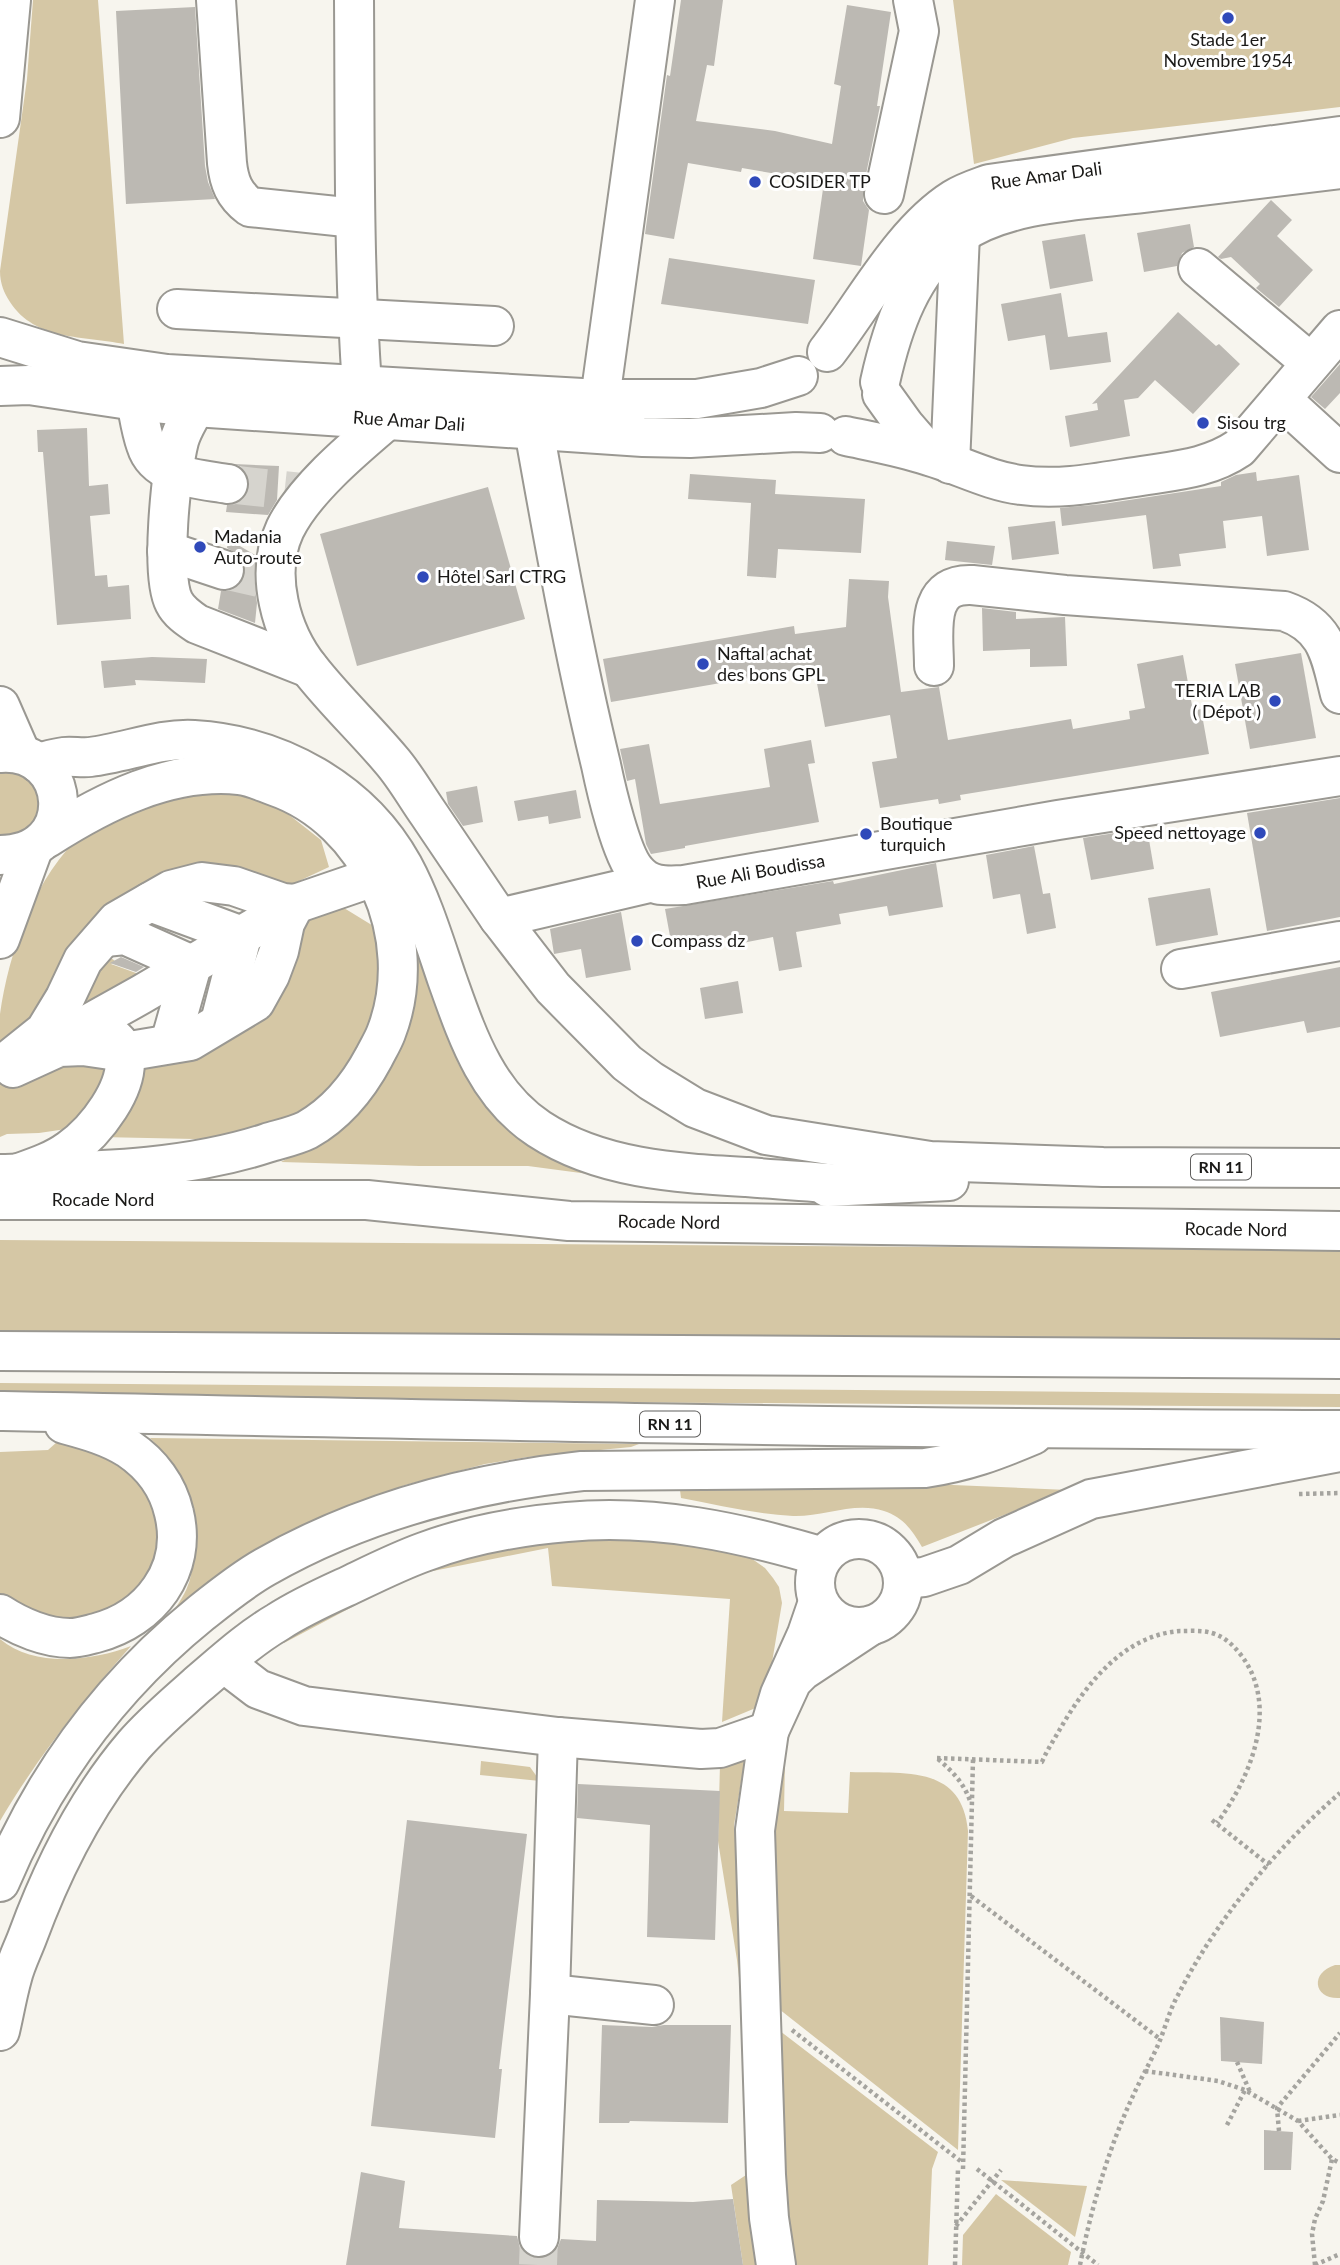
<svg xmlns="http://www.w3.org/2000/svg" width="1340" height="2265" viewBox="0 0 1340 2265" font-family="Lato,sans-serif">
	<rect width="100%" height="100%" fill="#f7f5ee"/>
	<g fill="#d5c7a5">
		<path d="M33,0H98L124,344C85,336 35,341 10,302C4,293 0,283 0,271L27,79Z"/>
		<polygon points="953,0 1340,0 1340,107 1073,138 974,164"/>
		<path d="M0,766C6,767 17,767 22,771C39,783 41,803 39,822L0,842Z"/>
		<path d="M160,793H231L264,802L288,814L321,840L329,867L284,888L112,914L66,1054L114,1067L73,1128L39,1133L7,1134L0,1137V1014C8,954 36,873 84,833C90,827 100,824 107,820C125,811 142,802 160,793Z"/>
		<polygon points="340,896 344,908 375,927 379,962 379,989 373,1022 345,1075 310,1109 240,1137 195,1139 100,1137 146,1064 295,925"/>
		<polygon points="413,939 458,1063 469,1082 487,1104 626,1179 528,1166 419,1166 281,1162 325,1138"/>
		<polygon points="103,952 115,961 111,964 136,973 136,984 89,1004 85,996"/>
		<polygon points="0,1240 1340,1250 1340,1344 0,1334"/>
		<polygon points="0,1383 1340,1394 1340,1407 0,1398"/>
		<path d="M150,1438L639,1444L631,1447L528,1457L485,1464L405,1485L341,1510L169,1618C175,1608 184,1597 188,1585C191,1579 191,1571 193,1564C205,1509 186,1478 150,1438Z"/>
		<polygon points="57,1442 96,1452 127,1472 147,1493 156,1513 160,1537 152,1570 113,1616 57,1627 0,1597 0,1452 48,1450"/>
		<path d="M679,1482L906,1483L1068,1490L922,1547C912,1530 903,1517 884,1511C855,1501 823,1517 793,1516C755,1514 718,1505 681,1498Z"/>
		<polygon points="632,1532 748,1556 765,1568 773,1578 779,1587 782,1603 765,1704 722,1722 730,1599 552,1586 548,1548 428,1572 386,1589 284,1643 281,1637 469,1550"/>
		<path d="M0,1639C34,1668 92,1661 131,1646C83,1700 37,1758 0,1821Z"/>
		<polygon points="749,1754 743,1770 734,1825 752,1994 763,2265 743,2265 731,2185 752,2171 745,2031 737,1960 718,1841 720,1764"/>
		<polygon points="481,1761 530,1767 540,1781 480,1775"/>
		<path d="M778,1761L785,1762L784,1811L848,1813L850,1772C901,1774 962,1763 968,1831L958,2150L779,2009L773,1816Z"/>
		<path d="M1335,1965H1340V1998C1314,2000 1309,1973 1335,1965Z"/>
		<polygon points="780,2031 938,2152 932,2169 928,2265 793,2265 787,2227"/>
		<polygon points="1001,2180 1087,2186 1075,2237"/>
		<polygon points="996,2194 1071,2252 1068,2265 962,2265 963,2235"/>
	</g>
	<g fill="#bcb9b3">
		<polygon points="681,0 723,0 714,66 707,65 696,121 775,131 832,144 841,86 834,84 847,5 891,12 877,106 880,106 863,189 863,201 869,210 861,266 813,259 824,182 742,168 741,172 688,163 674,239 645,234 667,75 670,76"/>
		<polygon points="195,7 205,166 208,182 215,199 126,204 116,11"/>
		<polygon points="1271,200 1292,220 1277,236 1313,270 1279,307 1256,288 1260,284 1231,257 1221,259 1218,257"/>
		<polygon points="1190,224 1194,247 1182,253 1177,266 1144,272 1137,233"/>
		<polygon points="1085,234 1093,281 1050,289 1042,241"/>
		<polygon points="669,258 815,280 808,324 661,304"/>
		<polygon points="1061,293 1068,337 1107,332 1111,362 1050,370 1045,335 1008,341 1001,304"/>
		<polygon points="1178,312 1216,346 1219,344 1240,364 1193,414 1155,380 1138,398 1124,400 1130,436 1070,447 1065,416 1098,410 1097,403 1092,404"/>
		<polygon points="1340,364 1340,393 1325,409 1311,397"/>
		<polygon points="87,428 89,486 108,484 110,514 90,516 95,576 107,575 108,587 129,585 131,619 57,625 43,452 38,452 37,430"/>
		<polygon points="234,464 279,466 277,500 268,515 226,512 227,505 236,504 245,498 249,488 248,476 242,467"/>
		<polygon points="1256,472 1257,481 1299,475 1309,550 1267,556 1262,516 1223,521 1226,548 1179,554 1181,566 1153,569 1146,515 1062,526 1060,508 1103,504 1221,486 1221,482 1236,475"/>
		<polygon points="690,474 776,480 775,494 865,499 861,553 778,549 776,578 747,576 751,503 688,499"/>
		<polygon points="488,487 525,619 357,666 320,534"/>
		<polygon points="1055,521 1059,554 1012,560 1008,527"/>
		<polygon points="228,539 255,555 254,584 257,603 255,623 218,609 221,591 229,591 238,587 245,576 245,565 240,555 227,548"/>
		<polygon points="947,541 995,546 992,565 945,560"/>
		<polygon points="849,579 889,581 888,597 901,692 939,687 948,740 1071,719 1073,729 1130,719 1129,711 1145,708 1137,664 1183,655 1193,711 1201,709 1209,754 960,795 961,800 939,804 938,799 880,808 872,762 897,758 890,715 825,727 814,667 611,702 603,659 794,626 795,634 846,627"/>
		<polygon points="982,608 1016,612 1016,619 1065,617 1067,666 1030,667 1030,649 983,651"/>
		<polygon points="1301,653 1316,738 1250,749 1235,664"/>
		<polygon points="152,657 207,659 205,683 135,680 136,685 104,688 101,661"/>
		<polygon points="811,740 815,763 808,764 819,822 685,846 685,848 651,854 646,844 635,779 627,781 620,749 649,744 660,804 770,787 764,749"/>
		<polygon points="477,786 483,822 463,826 448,804 446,792"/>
		<polygon points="576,790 581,818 549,824 548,816 518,821 514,801"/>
		<polygon points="1340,798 1340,917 1267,931 1247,813"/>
		<polygon points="1147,828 1154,869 1091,880 1083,838"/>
		<polygon points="1034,846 1043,894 1050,893 1056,928 1027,934 1020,894 993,899 986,855"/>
		<polygon points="936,863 943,907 889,916 887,906 839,914 841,924 796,932 802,967 779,971 773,937 732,945 731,937 672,947 665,909 833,881 834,884"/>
		<polygon points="1210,888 1218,935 1156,946 1148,898"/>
		<polygon points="621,912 631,970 586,978 581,949 554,954 550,929"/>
		<polygon points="121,957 144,967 136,972 110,963"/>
		<polygon points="1340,967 1340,1027 1307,1033 1304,1021 1220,1037 1211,992"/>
		<polygon points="738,981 743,1013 705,1019 700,988"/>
		<polygon points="578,1784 720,1791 715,1940 647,1937 650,1825 577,1818"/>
		<polygon points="407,1820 527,1834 499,2069 502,2069 495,2138 371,2126"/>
		<polygon points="1220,2017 1264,2022 1262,2064 1221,2061"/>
		<polygon points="602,2025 652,2027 664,2025 731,2025 728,2123 630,2121 629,2123 599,2123"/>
		<polygon points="1264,2130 1293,2132 1291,2170 1264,2170"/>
		<polygon points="361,2172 405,2181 399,2228 517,2236 520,2248 527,2255 537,2259 550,2256 557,2249 561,2239 596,2241 597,2200 693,2202 733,2199 743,2265 346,2265"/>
	</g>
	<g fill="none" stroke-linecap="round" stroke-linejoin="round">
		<g stroke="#d6d4ce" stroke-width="38" stroke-dasharray="38 19" stroke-linecap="butt">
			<polyline points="228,484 311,493"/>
			<polyline points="224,570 259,578"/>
			<polyline points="538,2265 539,2237"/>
		</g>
		<g stroke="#9a9892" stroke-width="42">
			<g id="minor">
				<path d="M216,0L227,163C229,182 234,195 250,207L355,218"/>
				<path d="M354,0C355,129 353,258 362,386"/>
				<polyline points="0,118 11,0"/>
				<polyline points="884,194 919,31 913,0"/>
				<polyline points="1198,268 1311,363"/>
				<polyline points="177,309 494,326"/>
				<polyline points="0,337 77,361 167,374 600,399 697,399 761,388 798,376"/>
				<path id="s1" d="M827,352C865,303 902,232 954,199C965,192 978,188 989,184L1340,136"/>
				<path d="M880,382C892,328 911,269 959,235C1007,201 1087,200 1144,193C1210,185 1275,177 1340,169"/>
				<path id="s2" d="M0,386L29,385L136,401L195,407L643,437L690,438L796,432L820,433"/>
				<polyline points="882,394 905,426 931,456"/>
				<polyline points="600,399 655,0"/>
				<polyline points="1281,399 1340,453"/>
				<path d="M136,401C139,416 141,431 146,445C156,478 200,479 228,484"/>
				<path d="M195,407C190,418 182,429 179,441C171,472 160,575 174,602C179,612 188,618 197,624L309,668"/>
				<path d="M386,421C353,449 304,490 285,529C264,574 281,633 310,669C335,701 365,729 391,760C405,776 416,796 428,813C452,848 475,883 499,918L649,883"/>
				<path id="s3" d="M534,430C554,542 574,654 601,765C606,789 621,854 636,871C649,887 665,886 684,885L1058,820L1340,776"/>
				<path d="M846,436C874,442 902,447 929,456C960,465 989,481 1021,485C1064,491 1105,481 1148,475C1181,470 1211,467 1239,448L1340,330"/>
				<polyline points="950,464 960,234"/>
				<polyline points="167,551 224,570"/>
				<path d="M934,666C934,633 924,583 972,585L1065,595L1284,611C1327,626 1330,654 1340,694"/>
				<polyline points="0,706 21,754"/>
				<path d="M0,753C73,747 82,855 0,855"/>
				<polyline points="150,902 242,936 220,1022"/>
				<polyline points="105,937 125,935 192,965 170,1043"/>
				<polyline points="0,939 33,849"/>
				<polyline points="1181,969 1340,941"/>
				<polyline points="49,1046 142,994 295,904 365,880"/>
				<polyline points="9,1060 45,1031 65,998 83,960 117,921 150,902 171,890 202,882 234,886 283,903 295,904 285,923 279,951 270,975 255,1002 190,1041 124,1052 83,1046 59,1047 13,1068"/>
				<path d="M19,1173C36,1167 54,1161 69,1150C95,1132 131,1087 124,1053C122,1044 114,1038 107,1032"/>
				<circle cx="859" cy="1583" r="44"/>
				<polyline points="903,1579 924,1577 959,1565 1004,1538 1091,1499 1340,1452"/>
				<polyline points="224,1663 258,1689 304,1706 558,1737 701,1749 720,1748 769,1731 792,1681 802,1671 870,1626"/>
				<polyline points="550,1994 654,2005"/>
				<path d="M0,2031C4,2014 7,1996 12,1978C15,1965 22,1951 27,1938C52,1870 87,1800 134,1745C153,1723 176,1704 197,1685C223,1663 249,1639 278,1622C301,1607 326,1596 350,1585C375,1573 399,1561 424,1552C469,1535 520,1526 567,1522C655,1514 739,1532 823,1557"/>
				<polyline points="539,2237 550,1994 558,1737"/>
				<polyline points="776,2265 769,2218 766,2175 755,1830 769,1731 780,1694 807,1634 818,1602"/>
			</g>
		</g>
		<g stroke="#9a9892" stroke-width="42">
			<g id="highway">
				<path d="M38,763C46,761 55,758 64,757C72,756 81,758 90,757C125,753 159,738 194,740C279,745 361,790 403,866C422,901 434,941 447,979C467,1035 486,1094 539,1129C600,1169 676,1173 747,1177C782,1180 818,1182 853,1185"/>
				<polyline points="499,918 553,988 627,1063 651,1081 695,1108 766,1135 930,1161 1103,1167 1340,1168"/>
				<path d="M0,1174C89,1171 182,1171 267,1143C280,1139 295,1136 307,1130C337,1113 358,1087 374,1057C378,1049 383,1041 386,1033C423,938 370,819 274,786C263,782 251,776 239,775C170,768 103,802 47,838"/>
				<polyline points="827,1187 949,1181"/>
				<path id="s4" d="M0,1200H367L569,1221L1340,1231"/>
				<polyline points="0,1351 1340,1359"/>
				<path d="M0,1411C447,1420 893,1429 1340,1430"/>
				<path d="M0,1614C20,1627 46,1638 70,1638C79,1638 88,1635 96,1633C150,1619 188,1570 174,1513C168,1486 151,1464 129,1449C109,1436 86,1430 64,1424"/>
				<path d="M0,1882C44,1777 112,1685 201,1613C221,1597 242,1580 265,1567C363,1511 471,1483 582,1471L925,1468C966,1462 995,1451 1033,1435"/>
			</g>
		</g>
		<g stroke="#a5a49f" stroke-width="4.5" stroke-dasharray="3.5 3.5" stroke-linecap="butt">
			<polyline points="1299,1494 1340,1493"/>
			<path d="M937,1758L1042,1762C1047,1750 1054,1740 1060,1729C1086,1684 1124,1635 1180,1631C1190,1631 1202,1630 1212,1633C1225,1637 1233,1645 1241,1655C1280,1706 1251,1777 1217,1823"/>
			<path d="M938,1759C952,1771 964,1783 970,1801"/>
			<polyline points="1212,1820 1269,1865"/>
			<polyline points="971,1896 1160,2039"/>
			<polyline points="792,2030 963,2163"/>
			<polyline points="1237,2062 1250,2092"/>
			<polyline points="1145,2071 1218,2081 1245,2090 1298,2121 1332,2159 1340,2163"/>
			<polyline points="1298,2121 1340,2115"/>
			<polyline points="1227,2125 1245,2090"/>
			<polyline points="1279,2131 1277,2108 1340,2033"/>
			<polyline points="963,2169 973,1759"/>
			<polyline points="977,2169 1098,2265"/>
			<polyline points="956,2226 1001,2170"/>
			<polyline points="955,2265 958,2169"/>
			<path d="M1080,2265C1091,2209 1108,2150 1132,2098C1140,2080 1150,2063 1158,2045C1165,2029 1169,2011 1178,1995C1217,1919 1275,1849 1340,1793"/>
			<polyline points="1315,2265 1312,2234 1315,2219 1323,2201 1332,2159"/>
			<polyline points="1315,2265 1340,2254"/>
		</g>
		<use href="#minor" stroke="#fff" stroke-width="38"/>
		<use href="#highway" stroke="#fff" stroke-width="38"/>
	</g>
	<g fill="#2f49ba" stroke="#fff" stroke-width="2.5">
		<circle cx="1228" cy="18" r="7"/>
		<circle cx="755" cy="182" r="7"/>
		<circle cx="1203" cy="423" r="7"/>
		<circle cx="200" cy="547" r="7"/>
		<circle cx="423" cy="577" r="7"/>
		<circle cx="703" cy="664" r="7"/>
		<circle cx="1275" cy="701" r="7"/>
		<circle cx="1260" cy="833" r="7"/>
		<circle cx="866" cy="834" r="7"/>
		<circle cx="637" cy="941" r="7"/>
	</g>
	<g text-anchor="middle" stroke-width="6" stroke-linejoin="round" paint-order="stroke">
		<g fill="#fff" stroke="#5f5e5d" stroke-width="2">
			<rect x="1191" y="1154.5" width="60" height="25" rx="5"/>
			<rect x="640" y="1411.5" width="60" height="25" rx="5"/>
		</g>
		<g font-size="16" font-weight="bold" fill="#1a1917">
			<text x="1221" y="1173">RN 11</text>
			<text x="670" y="1430">RN 11</text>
		</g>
		<g font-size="18" fill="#1a1917" stroke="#fff" text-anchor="start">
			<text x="1228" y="46" text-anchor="middle">Stade 1er<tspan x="1228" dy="21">Novembre 1954</tspan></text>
			<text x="769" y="188">COSIDER TP</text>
			<text x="1217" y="429">Sisou trg</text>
			<text x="214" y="543">Madania<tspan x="214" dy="21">Auto-route</tspan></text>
			<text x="437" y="583">Hôtel Sarl CTRG</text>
			<text x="717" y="660">Naftal achat<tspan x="717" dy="21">des bons GPL</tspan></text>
			<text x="1261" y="697" text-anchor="end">TERIA LAB<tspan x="1261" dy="21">( Dépot )</tspan></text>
			<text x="880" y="830">Boutique<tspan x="880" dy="21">turquich</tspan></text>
			<text x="1246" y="839" text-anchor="end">Speed nettoyage</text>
			<text x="651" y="947">Compass dz</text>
		</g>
		<g font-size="18" fill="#1a1917" stroke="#fff">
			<text dy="6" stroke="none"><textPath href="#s1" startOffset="296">Rue Amar Dali</textPath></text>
			<text dy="6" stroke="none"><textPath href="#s2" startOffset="411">Rue Amar Dali</textPath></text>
			<text dy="6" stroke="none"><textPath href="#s3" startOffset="584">Rue Ali Boudissa</textPath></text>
			<text dy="6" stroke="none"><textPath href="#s4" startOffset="103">Rocade Nord</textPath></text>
			<text dy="6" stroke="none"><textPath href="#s4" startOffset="670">Rocade Nord</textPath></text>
			<text dy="6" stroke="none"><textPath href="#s4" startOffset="1237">Rocade Nord</textPath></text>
		</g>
	</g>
</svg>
